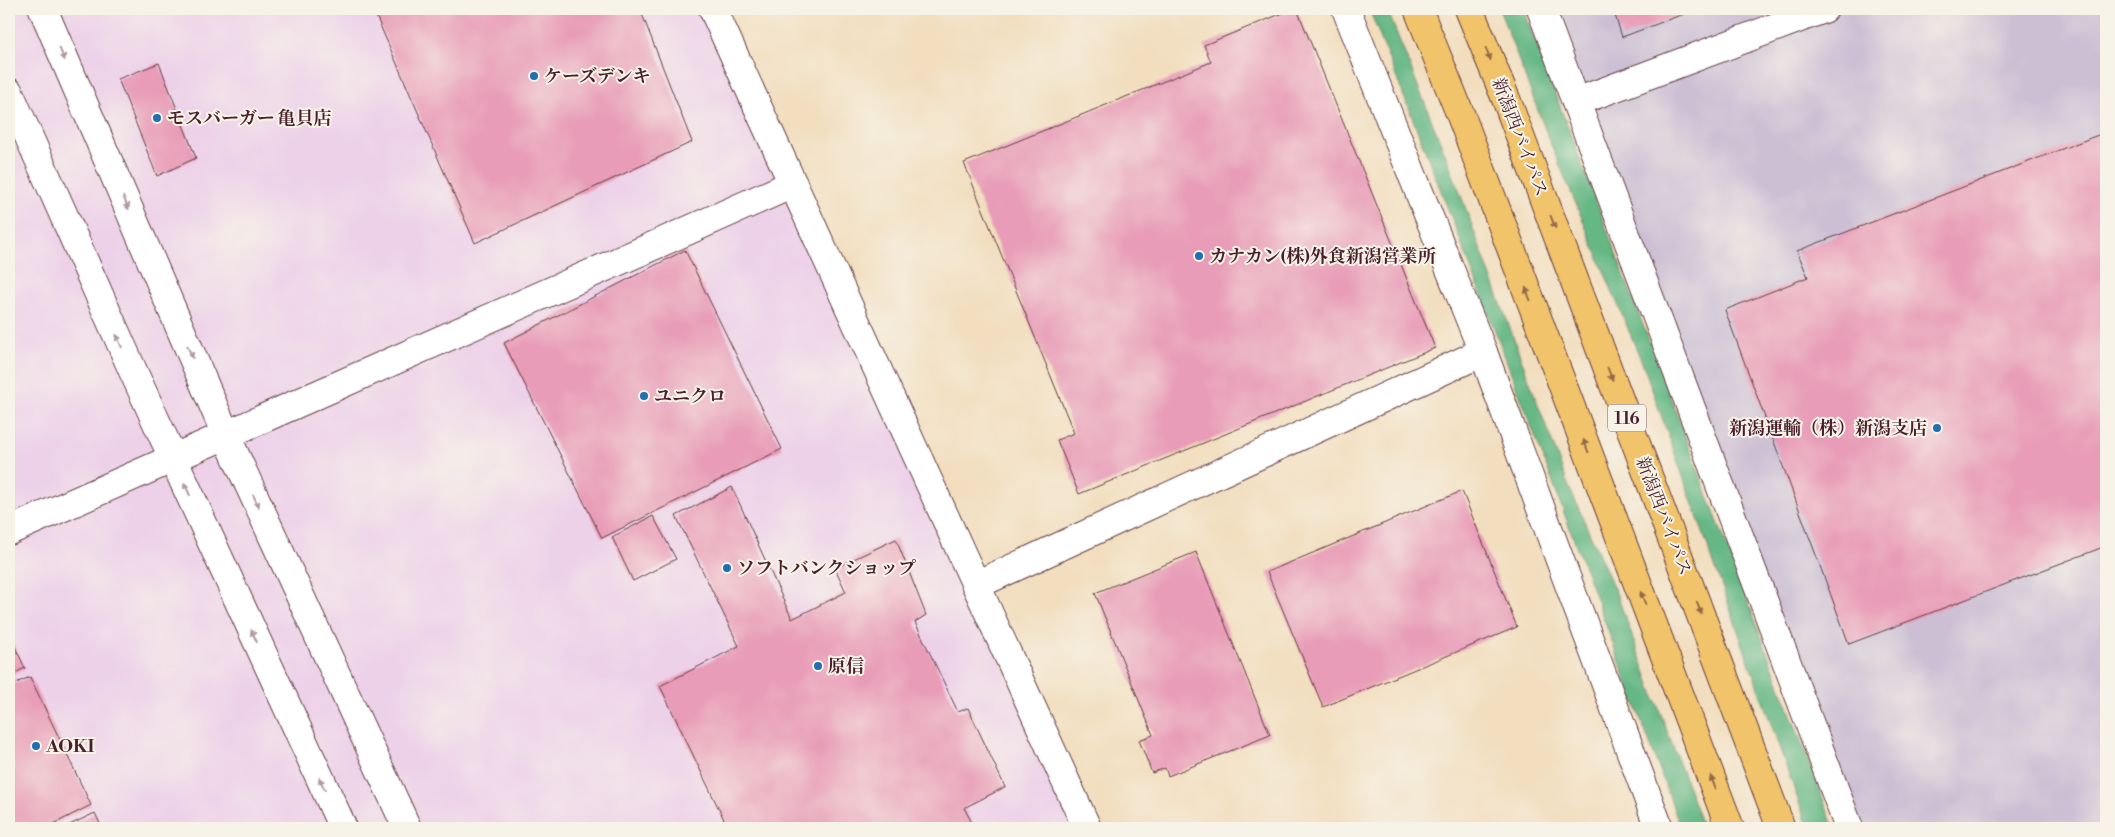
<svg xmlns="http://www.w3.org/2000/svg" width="2115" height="837" viewBox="0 0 2115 837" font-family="'Libre Bodoni','Noto Serif JP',serif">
	<rect width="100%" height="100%" fill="#f7f3e8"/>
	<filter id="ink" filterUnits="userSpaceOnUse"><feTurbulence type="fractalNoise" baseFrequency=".02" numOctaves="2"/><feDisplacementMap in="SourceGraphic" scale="10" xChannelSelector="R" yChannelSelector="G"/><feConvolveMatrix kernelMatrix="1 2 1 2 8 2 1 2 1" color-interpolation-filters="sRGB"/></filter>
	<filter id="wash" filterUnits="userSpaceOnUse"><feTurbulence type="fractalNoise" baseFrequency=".0096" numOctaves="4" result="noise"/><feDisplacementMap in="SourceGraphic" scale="20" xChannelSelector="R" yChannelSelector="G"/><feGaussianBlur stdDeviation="1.12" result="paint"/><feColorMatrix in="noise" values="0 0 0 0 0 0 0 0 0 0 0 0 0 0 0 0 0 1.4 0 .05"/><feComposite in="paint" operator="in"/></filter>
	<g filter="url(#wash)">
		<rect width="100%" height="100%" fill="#f2debf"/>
		<polygon fill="#edd1e9" points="9,9 705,9 1075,828 9,828"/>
		<polygon fill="#ccbfd4" points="1541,9 2106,9 2106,828 1849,828"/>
		<g fill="#65b784" stroke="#586b58">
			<path d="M1369,9H1387L1450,166L1566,480L1617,595L1703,828H1681C1580,554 1478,280 1369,9Z"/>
			<polygon points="1499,9 1523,9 1834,828 1808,828 1644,367 1550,142"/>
		</g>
		<g id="blocks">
			<g fill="#e89cb7">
				<polygon points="373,9 640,9 692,142 475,243"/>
				<polygon points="1293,9 1297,9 1435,348 1079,494 1057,440 1074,433 964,163 1211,62 1204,45"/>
				<polygon points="1613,9 1697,9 1622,37"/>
				<polygon points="159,63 196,158 157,176 118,79"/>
				<polygon points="2106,132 2106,546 1849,644 1725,310 1808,277 1797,251"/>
				<polygon points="685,250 782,449 602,538 504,343"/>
				<polygon points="732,487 792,619 846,592 835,568 896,539 926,615 915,622 958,712 968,708 1005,787 964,808 975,828 728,828 660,686 739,646 676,516"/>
				<polygon points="1462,491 1517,627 1323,707 1267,572"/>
				<polygon points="653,516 676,559 633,581 612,537"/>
				<polygon points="1196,552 1270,735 1168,776 1165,768 1152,773 1139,740 1153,735 1095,593"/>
				<polygon points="9,634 25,668 9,676"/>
				<polygon points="30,677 91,805 46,828 9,828 9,686"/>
				<polygon points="95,813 102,828 63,828"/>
			</g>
		</g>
	</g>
	<g filter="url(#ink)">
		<use href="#blocks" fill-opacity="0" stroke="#633c41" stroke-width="1"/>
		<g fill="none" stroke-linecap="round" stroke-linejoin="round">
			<g stroke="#633c41" stroke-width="30">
				<g id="minor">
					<polyline points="1346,9 1483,352 1659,828"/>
					<polyline points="1541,9 1849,828"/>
					<polyline points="9,531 226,435"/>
					<polyline points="976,585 1483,352"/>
				</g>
			</g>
			<g stroke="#633c41" stroke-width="30">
				<g id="tertiary">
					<polyline points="43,9 226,435 407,828"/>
					<polyline points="713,9 1087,828"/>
					<polyline points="9,92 133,371 343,828"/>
					<polyline points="1576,102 1824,9"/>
					<polyline points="226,435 793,184"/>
				</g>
			</g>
			<g stroke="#633c41" stroke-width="30">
				<g id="motorway">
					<polyline points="1418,9 1461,116 1730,828"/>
					<polyline points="1469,9 1506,99 1781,828"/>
				</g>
			</g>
			<use href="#minor" stroke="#fff" stroke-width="28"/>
			<use href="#tertiary" stroke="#fff" stroke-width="28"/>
			<use href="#motorway" stroke="#f1c36a" stroke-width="28"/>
		</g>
		<defs><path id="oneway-solid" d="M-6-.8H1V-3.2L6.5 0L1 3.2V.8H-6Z" transform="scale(1.25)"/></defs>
		<g fill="#ae9aa0">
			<use href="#oneway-solid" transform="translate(62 54) rotate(67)"/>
			<use href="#oneway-solid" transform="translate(126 203) rotate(67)"/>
			<use href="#oneway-solid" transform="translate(119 341) rotate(-114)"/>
			<use href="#oneway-solid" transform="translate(190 352) rotate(67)"/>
			<use href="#oneway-solid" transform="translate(187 489) rotate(-115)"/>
			<use href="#oneway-solid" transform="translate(256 501) rotate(65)"/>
			<use href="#oneway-solid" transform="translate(254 636) rotate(-115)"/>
			<use href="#oneway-solid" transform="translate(322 784) rotate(-115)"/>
		</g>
		<g fill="#956947">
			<use href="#oneway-solid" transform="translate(1488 54) rotate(68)"/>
			<use href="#oneway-solid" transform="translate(1553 222) rotate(69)"/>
			<use href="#oneway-solid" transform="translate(1528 294) rotate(-111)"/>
			<use href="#oneway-solid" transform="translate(1610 374) rotate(69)"/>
			<use href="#oneway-solid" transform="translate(1586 446) rotate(-111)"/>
			<use href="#oneway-solid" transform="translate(1643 598) rotate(-111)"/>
			<use href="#oneway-solid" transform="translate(1699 608) rotate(69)"/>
			<use href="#oneway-solid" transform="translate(1713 782) rotate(-111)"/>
		</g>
	</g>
	<g fill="#1f6fb2" stroke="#f7f3e8" stroke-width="2">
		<circle cx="534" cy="76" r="5"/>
		<circle cx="157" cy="118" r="5"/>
		<circle cx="1199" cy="256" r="5"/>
		<circle cx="644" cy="396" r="5"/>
		<circle cx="1937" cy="428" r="5"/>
		<circle cx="727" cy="568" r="5"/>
		<circle cx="818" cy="666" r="5"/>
		<circle cx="36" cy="746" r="5"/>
	</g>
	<g text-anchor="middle" stroke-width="4" stroke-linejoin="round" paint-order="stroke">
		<rect fill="#f7f3e8" stroke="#7e5f64" stroke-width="1" x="1608" y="404.5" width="38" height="27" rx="4"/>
		<g font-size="16" font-weight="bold" fill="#4a1f2b">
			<text x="1627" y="424">116</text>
		</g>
		<g font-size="18" font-weight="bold" fill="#4a1f2b" stroke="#f7f3e8" text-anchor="start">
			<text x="544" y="82">ケーズデンキ</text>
			<text x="167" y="124">モスバーガー 亀貝店</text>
			<text x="1209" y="262">カナカン(株)外食新潟営業所</text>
			<text x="654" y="402">ユニクロ</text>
			<text x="1927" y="434" text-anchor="end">新潟運輸（株）新潟支店</text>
			<text x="737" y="574">ソフトバンクショップ</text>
			<text x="828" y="672">原信</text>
			<text x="46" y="752">AOKI</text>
		</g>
		<g font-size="18" fill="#4a1f2b" stroke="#f7f3e8">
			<text transform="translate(1520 137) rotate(69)" y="6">新潟西バイパス</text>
			<text transform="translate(1664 516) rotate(69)" y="6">新潟西バイパス</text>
		</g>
	</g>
	<rect width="2115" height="837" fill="none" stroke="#f7f3e8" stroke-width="30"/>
</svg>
